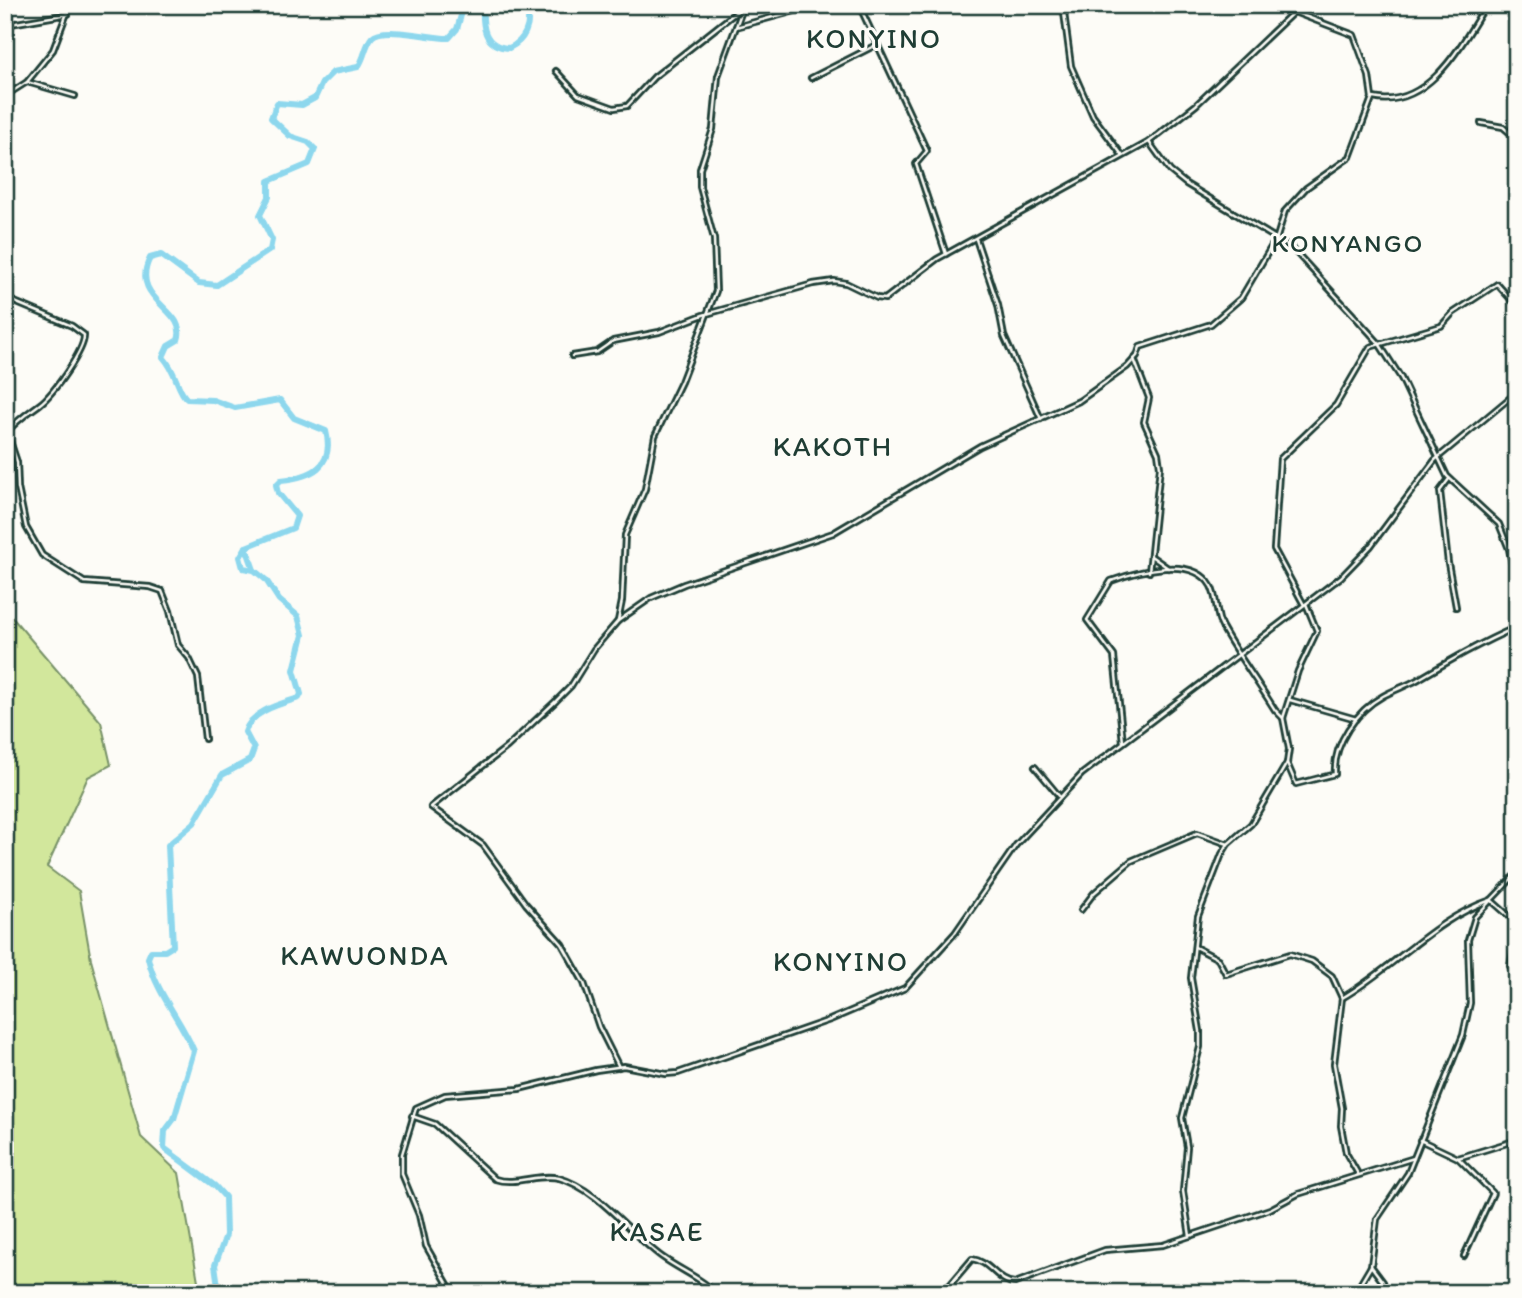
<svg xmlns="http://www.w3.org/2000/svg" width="1522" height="1298" viewBox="0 0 1522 1298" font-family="Itim,sans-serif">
	<rect width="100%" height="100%" fill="#fdfcf7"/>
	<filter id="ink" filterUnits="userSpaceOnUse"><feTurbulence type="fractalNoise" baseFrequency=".0143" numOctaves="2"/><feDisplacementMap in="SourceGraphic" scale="14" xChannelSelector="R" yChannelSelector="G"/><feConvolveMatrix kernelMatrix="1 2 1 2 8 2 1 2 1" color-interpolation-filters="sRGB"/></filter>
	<g filter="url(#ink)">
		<polygon fill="#d2e79c" stroke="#789268" stroke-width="2" points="5,609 101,722 111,765 88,777 47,867 79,891 91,960 141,1137 179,1173 198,1281 187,1293 5,1293"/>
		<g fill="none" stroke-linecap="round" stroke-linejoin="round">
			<g stroke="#8dd7ed" stroke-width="6">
				<path d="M483,5C482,25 483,47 509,48C525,41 531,25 527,9L521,5"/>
				<polyline points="246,547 254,570"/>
				<path d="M219,1293L215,1265L226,1235L225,1197L215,1186L164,1148L165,1131L174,1119L194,1051C180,1018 156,993 148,958L151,951H165L173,946L168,845L194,823L222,775L250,760L254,749L245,732C251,711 280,704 299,698L301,694L294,670L303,635L298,616L279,600L266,580L254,570L243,568L240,557L246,547L293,528L297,516L278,493L276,485L281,480C311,477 335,467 326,431L294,418L280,400L235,408L213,400L187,399C177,391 177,372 163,357L168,346L178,340C189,309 128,301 150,258L161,255L199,283L217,285L270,250L272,240L260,215L269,197V181L309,164L315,149L308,142L290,136L271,118L277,103L302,105L315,98L322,83L333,72L358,67C365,58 365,45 372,37C383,25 435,39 449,38L457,29L464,5"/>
			</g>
			<g stroke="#1f3d34" stroke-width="8">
				<g id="minor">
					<polyline points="859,5 927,151 916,164 946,254"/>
					<polyline points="1063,5 1071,66 1093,116 1122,155"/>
					<polyline points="1301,5 1196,105 1149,142 1170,171 1186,184 1292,248 1378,342 1401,378 1447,476 1499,524 1509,549 1517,589"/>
					<polyline points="5,25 68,14"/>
					<polyline points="736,27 810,7"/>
					<polyline points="556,71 578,95 614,108 627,106 654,77 744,6"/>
					<polyline points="811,78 876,45"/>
					<polyline points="27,82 53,50 70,5"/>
					<polyline points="5,96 27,82 75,96"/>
					<path d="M1373,98C1428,110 1462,44 1486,5"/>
					<polyline points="1481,123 1503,127 1517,139"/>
					<polyline points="976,239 998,305 1004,336 1041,419"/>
					<path d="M5,298L72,326L84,335C85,350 53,394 40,404C28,413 17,420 7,432L17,462L18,488L26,527L42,555L84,582L150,587L162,591L170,611L178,645L189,658L198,677L205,739"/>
					<polyline points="572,356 597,352 613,341 659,332 703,315 813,284 834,281 846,283 877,298 885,299 937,259 1149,142"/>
					<polyline points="1134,359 1149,398 1144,422 1158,453 1160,467 1149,572"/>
					<polyline points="1449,479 1440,491 1448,563 1456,607"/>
					<polyline points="1151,556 1168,568"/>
					<polyline points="1304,605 1274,549 1280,459 1336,405 1370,347 1441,326 1453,313 1497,284 1517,306"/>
					<polyline points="618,621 651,598 684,584 833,533 980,446 1079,401 1127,367 1137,356 1140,347 1211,324 1241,298 1277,237 1285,211 1306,188 1350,157 1372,98 1369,76 1354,35 1294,12"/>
					<polyline points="1290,700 1356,719"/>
					<path d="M1123,742L1114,656L1087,620L1111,581C1138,571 1193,555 1211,586C1218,599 1215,615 1222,627C1238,656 1258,682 1275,710L1283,718"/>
					<path d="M1287,763L1296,784L1335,774C1333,744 1356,711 1383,696C1394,690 1406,686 1417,680C1451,660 1480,643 1517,627"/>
					<polyline points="1035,767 1060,797"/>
					<polyline points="1081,910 1094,893 1131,861 1197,833 1228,844"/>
					<polyline points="1517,933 1510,966 1517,974"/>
					<polyline points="1195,947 1218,959 1226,974 1290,954 1312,961 1332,976 1342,998 1334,1064 1342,1108 1341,1126 1346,1153 1358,1174"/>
					<path d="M1342,998C1394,968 1434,919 1491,900L1517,923"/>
					<polyline points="619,1067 599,1027 584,983 562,944 526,904 483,845 431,807 507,747 556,701 571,686 594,649 618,621 622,601 625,535 645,489 655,436 681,382 716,291 714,239 700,187 700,169 713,129 718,76 744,5"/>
					<path d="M412,1116L435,1124L495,1179C515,1186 538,1173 559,1178C597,1188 630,1234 662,1257C680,1270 701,1278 716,1293"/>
					<polyline points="1420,1140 1458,1158 1493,1193 1464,1256"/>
					<polyline points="1458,1158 1517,1140"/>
					<polyline points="1190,1236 1183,1191 1187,1147 1182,1118 1200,1047 1200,1031 1191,978 1198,916 1222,854 1228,844 1251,824 1287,763 1289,749 1283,718 1298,671 1317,631 1306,604"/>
					<polyline points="1371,1266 1383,1282"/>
					<polyline points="453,1293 426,1246 419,1215 402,1174 402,1154 416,1108 445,1095 519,1089 596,1070 624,1066 666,1074 678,1073 830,1020 905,988 955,933 1016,845 1082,774 1341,577 1370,547 1435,460 1517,392"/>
					<path d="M943,1293L972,1259C990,1261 998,1283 1015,1283L1105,1250L1163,1245L1270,1209L1298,1194L1414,1158"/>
					<polyline points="1355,1293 1371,1266 1377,1219 1408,1173 1463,1035 1470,1003 1468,940 1475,917 1517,873"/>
				</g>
			</g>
			<use href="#minor" stroke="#fdfcf7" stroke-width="2.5"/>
		</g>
	</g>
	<g text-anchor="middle" stroke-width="6" stroke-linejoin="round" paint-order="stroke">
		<g font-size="26" letter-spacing="2" fill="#1f3d34" stroke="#fdfcf7">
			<text x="1348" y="252">KONYANGO</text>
		</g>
		<g font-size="28" letter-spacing="2" fill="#1f3d34" stroke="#fdfcf7">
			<text x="874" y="48">KONYINO</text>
			<text x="833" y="456">KAKOTH</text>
			<text x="365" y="965">KAWUONDA</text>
			<text x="841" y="971">KONYINO</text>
			<text x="657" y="1241">KASAE</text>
		</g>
	</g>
	<rect width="1522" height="1298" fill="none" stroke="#fdfcf7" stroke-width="28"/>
	<rect x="14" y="14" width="1494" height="1270" fill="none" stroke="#1f3d34" stroke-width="2.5" filter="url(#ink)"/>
</svg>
